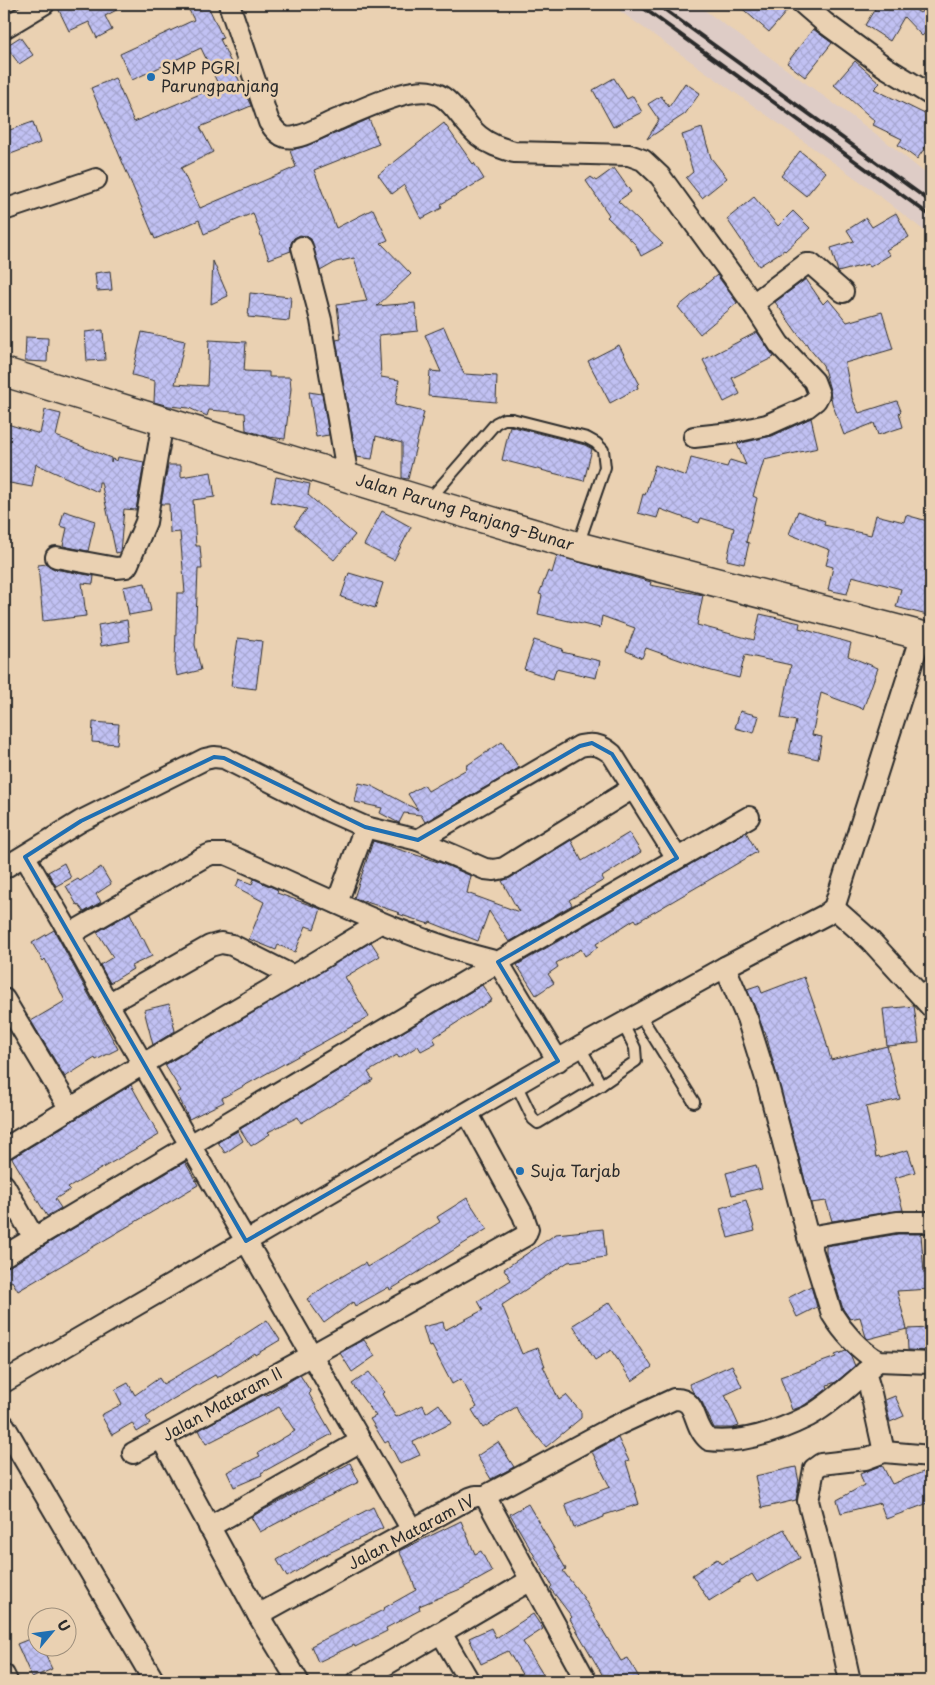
<svg xmlns="http://www.w3.org/2000/svg" width="935" height="1685" viewBox="0 0 935 1685" font-family="'Playpen Sans',sans-serif">
	<defs>
		<pattern id="building-cross-hatch" width="8" height="8" patternUnits="userSpaceOnUse" patternTransform="scale(1.25)"><rect width="8" height="8" fill="#c1c1f3"/><path d="M0 0l8 8M0 8l8-8" fill="none" stroke="#a6a6d0"/></pattern>
	</defs>
	<rect width="100%" height="100%" fill="#ead1b2"/>
	<filter id="ink" filterUnits="userSpaceOnUse"><feTurbulence type="fractalNoise" baseFrequency=".02" numOctaves="2"/><feDisplacementMap in="SourceGraphic" scale="10" xChannelSelector="R" yChannelSelector="G"/><feConvolveMatrix kernelMatrix="1 2 1 2 8 2 1 2 1" color-interpolation-filters="sRGB"/></filter>
	<g filter="url(#ink)">
		<polygon fill="#deccc6" points="610,4 696,4 883,139 931,178 931,236 868,187"/>
		<g fill="url(#building-cross-hatch)" stroke="#2b2b2b">
			<polygon points="56,4 128,4 105,16 112,30 97,38 89,22 69,31"/>
			<polygon points="186,4 207,4 223,38 220,39 251,106 200,127 213,152 181,168 200,208 296,167 290,151 316,142 369,119 379,144 314,170 336,228 373,209 388,240 381,243 411,274 377,306 415,303 418,331 379,335 381,377 399,380 395,405 424,412 408,479 402,478 402,443 376,436 372,459 356,457 336,340 341,339 337,305 367,301 354,258 336,262 320,271 311,239 306,236 300,235 294,238 291,243 291,251 269,259 253,213 204,234 199,220 155,239 91,88 115,78 134,122 219,86 201,48 132,80 120,54 194,20"/>
			<polygon points="737,4 791,4 792,5 769,32"/>
			<polygon points="878,4 912,4 911,7 920,13 931,4 931,28 922,36 904,17 890,41 865,25"/>
			<polygon points="813,29 832,43 805,77 787,63"/>
			<polygon points="20,37 33,55 19,64 6,46"/>
			<polygon points="855,61 880,83 874,89 931,117 931,139 917,159 898,145 902,139 873,125 875,121 834,85"/>
			<polygon points="614,78 627,99 633,96 642,112 613,127 593,90"/>
			<polygon points="685,83 700,93 685,114 647,139 659,120 648,104 661,96 669,107"/>
			<polygon points="33,122 40,143 8,155 4,144 4,132"/>
			<polygon points="444,123 473,164 474,163 484,179 441,204 442,208 421,219 404,185 392,194 378,175"/>
			<polygon points="702,128 711,158 727,178 702,198 686,178 693,172 682,135"/>
			<polygon points="800,151 826,172 806,196 781,176"/>
			<polygon points="614,168 631,192 618,201 663,244 641,256 636,245 607,217 609,215 586,181 591,177 596,181"/>
			<polygon points="754,197 778,226 793,211 810,228 785,251 784,250 759,266 727,219"/>
			<polygon points="896,213 909,237 886,250 890,255 870,267 868,264 838,272 831,248 854,241 847,230 866,218 872,227"/>
			<polygon points="213,261 228,296 211,304"/>
			<polygon points="110,271 112,290 97,291 95,273"/>
			<polygon points="717,275 737,303 700,334 678,307"/>
			<polygon points="806,279 823,304 828,299 847,322 882,312 893,349 845,363 852,398 859,413 897,401 901,411 899,413 903,427 878,435 874,423 844,435 832,403 830,390 823,365 809,348 806,343 805,343 800,337 775,302"/>
			<polygon points="250,293 291,297 289,321 248,317"/>
			<polygon points="444,327 464,374 497,376 496,402 428,396 430,371 441,372 425,335"/>
			<polygon points="103,330 105,360 87,361 85,332"/>
			<polygon points="142,332 185,341 175,384 207,386 209,340 246,342 244,371 269,372 269,377 290,377 291,389 285,439 269,437 246,430 245,413 209,410 207,416 189,408 169,406 154,402 155,381 132,375"/>
			<polygon points="757,332 774,357 732,378 740,394 724,402 703,360"/>
			<polygon points="26,337 48,338 47,362 25,361"/>
			<polygon points="619,345 639,383 637,385 638,388 610,403 588,361"/>
			<polygon points="309,392 322,394 329,435 316,437"/>
			<polygon points="45,410 61,414 56,436 111,458 111,462 112,459 117,461 118,457 144,462 136,510 124,509 120,552 116,553 101,482 99,482 98,492 36,464 32,487 4,482 4,423 40,434"/>
			<polygon points="811,418 818,448 764,460 753,496 757,498 746,542 749,543 744,564 727,560 734,528 701,518 699,523 660,509 657,518 638,513 643,494 645,495 655,465 686,476 691,458 727,467 730,460 746,465 737,444 772,436"/>
			<polygon points="510,426 585,445 592,449 584,481 502,460"/>
			<polygon points="168,465 181,465 181,477 211,472 215,497 193,500 196,546 200,546 202,569 198,569 195,645 201,670 177,676 175,664 177,593 185,593 180,532 170,533 169,504 161,504"/>
			<polygon points="276,477 310,484 308,495 355,535 334,560 294,526 307,509 271,502"/>
			<polygon points="64,511 95,521 88,551 63,546 67,528 60,526"/>
			<polygon points="382,511 411,527 394,560 364,545"/>
			<polygon points="798,511 825,521 824,525 871,535 876,515 904,522 906,515 931,522 931,616 896,607 901,589 852,576 847,594 828,590 833,567 826,565 830,550 789,534"/>
			<polygon points="557,556 651,582 650,585 703,595 697,625 754,640 760,614 800,623 799,628 851,643 848,656 878,668 863,709 821,693 812,735 822,737 818,759 789,753 796,721 781,718 791,665 745,655 739,678 708,670 646,648 642,658 626,651 635,628 602,616 600,628 538,614 542,595 539,594 548,571 552,573"/>
			<polygon points="47,564 54,569 94,576 93,584 82,583 86,616 43,621 38,565"/>
			<polygon points="349,573 383,583 375,608 341,597"/>
			<polygon points="145,583 151,611 129,615 123,587"/>
			<polygon points="127,620 130,641 101,646 98,625"/>
			<polygon points="238,638 262,641 256,689 231,686"/>
			<polygon points="534,640 563,649 562,652 600,661 596,678 556,669 553,679 524,669"/>
			<polygon points="740,711 759,716 754,733 735,728"/>
			<polygon points="93,722 119,724 117,744 92,742"/>
			<polygon points="502,742 519,768 425,822 421,815 404,813 399,823 380,813 382,808 355,802 359,783 372,786 418,810 408,794 424,785 428,791 467,769 466,766"/>
			<polygon points="746,832 757,852 637,922 635,919 596,944 598,947 585,956 581,949 556,963 558,967 548,974 554,983 536,995 517,965"/>
			<polygon points="629,833 641,852 602,877 604,880 569,900 572,905 509,942 489,911 478,941 430,922 429,924 398,914 400,913 354,898 373,841 441,863 471,876 467,893 519,912 502,881 510,878 571,840 582,861"/>
			<polygon points="64,863 71,878 56,886 48,872"/>
			<polygon points="101,867 111,884 96,894 101,902 84,912 78,904 77,905 66,886 78,879 80,881"/>
			<polygon points="239,879 252,884 254,879 278,890 277,893 321,909 314,929 306,926 295,952 278,945 276,950 249,939 264,902 236,887"/>
			<polygon points="130,913 142,939 143,938 152,956 131,966 133,969 110,983 100,965 113,957 97,932"/>
			<polygon points="54,930 118,1049 96,1060 95,1058 65,1077 31,1021 65,1001 45,959 43,961 32,943"/>
			<polygon points="371,942 380,956 345,977 369,1017 222,1098 224,1102 189,1119 177,1093 181,1091 165,1065"/>
			<polygon points="804,977 822,1027 831,1060 887,1046 900,1099 866,1107 876,1157 879,1156 880,1158 908,1150 915,1172 894,1178 903,1210 832,1221 826,1201 811,1203 765,1031 764,1031 747,989 759,985 762,993"/>
			<polygon points="482,985 492,1000 433,1038 436,1043 421,1051 418,1046 399,1058 397,1055 368,1072 373,1080 361,1088 301,1123 298,1117 268,1132 270,1134 251,1146 240,1129"/>
			<polygon points="169,1004 175,1031 153,1045 144,1010"/>
			<polygon points="914,1006 919,1043 887,1046 883,1009"/>
			<polygon points="131,1085 159,1135 68,1188 70,1190 55,1199 61,1208 47,1216 12,1158"/>
			<polygon points="238,1131 243,1141 225,1153 218,1142"/>
			<polygon points="185,1162 198,1185 18,1291 12,1281 4,1285 4,1268 10,1266"/>
			<polygon points="756,1165 762,1188 732,1195 726,1173"/>
			<polygon points="467,1198 487,1229 390,1290 389,1287 355,1306 353,1302 324,1323 307,1299 329,1284 365,1263 367,1267 404,1245 440,1222 437,1217"/>
			<polygon points="746,1200 755,1231 728,1238 720,1208"/>
			<polygon points="603,1229 606,1257 568,1262 502,1305 522,1354 538,1348 545,1366 543,1366 559,1400 566,1395 581,1412 581,1418 546,1447 520,1416 516,1407 483,1428 472,1410 477,1407 461,1379 452,1384 432,1346 429,1347 423,1327 443,1322 445,1330 483,1310 478,1301 511,1280 504,1269 556,1234"/>
			<polygon points="898,1234 921,1234 924,1273 931,1272 931,1289 897,1291 907,1329 868,1339 866,1337 860,1317 850,1319 843,1309 826,1254 826,1246"/>
			<polygon points="811,1286 817,1307 797,1317 788,1298"/>
			<polygon points="610,1302 652,1367 632,1381 611,1350 595,1360 573,1325"/>
			<polygon points="267,1320 280,1340 255,1355 254,1353 217,1378 215,1375 173,1399 146,1417 150,1424 137,1432 132,1423 112,1435 101,1415 122,1404 115,1390 128,1383 135,1395 159,1378 163,1384 213,1355"/>
			<polygon points="931,1328 931,1351 908,1350 907,1329"/>
			<polygon points="364,1340 375,1356 352,1372 340,1353"/>
			<polygon points="846,1351 851,1356 855,1366 836,1382 827,1385 828,1388 819,1395 803,1406 792,1410 780,1377 836,1357 835,1355"/>
			<polygon points="732,1365 742,1387 725,1395 739,1426 733,1428 714,1428 702,1402 693,1392 689,1384"/>
			<polygon points="369,1372 384,1392 382,1394 396,1417 423,1405 426,1413 439,1404 452,1423 413,1442 420,1455 400,1464 388,1441 385,1443 370,1419 376,1416 352,1384"/>
			<polygon points="300,1375 311,1392 309,1394 332,1434 261,1473 262,1475 234,1487 227,1472 260,1456 258,1453 295,1431 279,1407 206,1444 199,1430 265,1394 265,1396"/>
			<polygon points="895,1396 904,1416 890,1422 885,1400"/>
			<polygon points="618,1438 629,1461 626,1462 639,1504 604,1515 604,1517 574,1528 565,1504 610,1487 592,1452"/>
			<polygon points="498,1442 514,1467 491,1479 477,1456"/>
			<polygon points="350,1463 359,1482 323,1499 260,1532 251,1517"/>
			<polygon points="882,1465 892,1484 931,1469 931,1502 886,1519 880,1503 841,1513 837,1500 864,1485 860,1474"/>
			<polygon points="796,1467 799,1482 796,1500 762,1508 755,1476"/>
			<polygon points="528,1504 566,1569 563,1571 583,1597 621,1661 628,1658 641,1681 606,1681 570,1619 572,1617 550,1588 552,1586 510,1514"/>
			<polygon points="373,1507 383,1528 320,1557 287,1577 277,1560 317,1536"/>
			<polygon points="461,1521 475,1554 481,1551 492,1572 463,1588 419,1606 420,1610 386,1628 387,1631 355,1647 354,1645 318,1662 311,1646 385,1609 384,1608 416,1590 409,1571 399,1551"/>
			<polygon points="784,1529 800,1558 757,1582 752,1574 709,1601 692,1575 717,1559 721,1564"/>
			<polygon points="533,1614 543,1629 523,1642 547,1681 526,1681 508,1651 481,1664 469,1638 491,1628 496,1638"/>
			<polygon points="37,1636 38,1648 42,1648 52,1669 32,1678 17,1644"/>
		</g>
		<g fill="none" stroke-linecap="round" stroke-linejoin="round">
			<g stroke="#2b2b2b" stroke-width="14">
				<g id="service">
					<polyline points="428,501 496,423 504,419 512,419 587,438 596,443 603,450 605,467 578,545"/>
					<polyline points="640,1015 694,1102"/>
					<polyline points="580,1047 601,1085"/>
					<polyline points="516,1084 533,1119 538,1123 601,1085 636,1061 635,1048 623,1024"/>
				</g>
			</g>
			<g stroke="#2b2b2b" stroke-width="24">
				<g id="minor">
					<path d="M229,4L269,122C273,128 278,135 285,137C299,141 325,124 339,119C360,110 392,95 414,92C450,86 456,117 479,136C490,145 501,148 514,152L629,155L643,160L660,176L753,304"/>
					<polyline points="803,4 825,23 885,67 931,95"/>
					<polyline points="4,28 44,4"/>
					<polyline points="4,210 96,179"/>
					<polyline points="302,247 321,320 348,478"/>
					<polyline points="694,437 731,433 767,425 807,407 816,400 819,394 814,381 779,344 753,304 806,264 811,264 843,292"/>
					<polyline points="56,557 116,568 126,567 128,564 146,522 163,421"/>
					<path d="M418,840L580,746C593,743 601,745 612,754L677,858"/>
					<polyline points="25,857 70,934 108,1004 246,1241 412,1530"/>
					<polyline points="4,868 81,821 205,759 214,757 224,758 329,811 365,827 418,840 485,869 494,870 504,868 633,788"/>
					<polyline points="337,903 365,827"/>
					<polyline points="834,908 870,940 931,1007"/>
					<path d="M70,934L202,858L211,854H226C316,892 403,939 498,962L558,1061"/>
					<path d="M725,967L747,1018L768,1085L808,1237L832,1314C843,1332 860,1351 878,1361L931,1363"/>
					<polyline points="4,999 70,1109"/>
					<polyline points="108,1004 210,946 221,943 232,945 293,976"/>
					<polyline points="4,1149 143,1064 293,976 380,923"/>
					<polyline points="4,1185 34,1238"/>
					<polyline points="808,1237 897,1222 931,1222"/>
					<polyline points="4,1256 498,962 749,817"/>
					<polyline points="865,1372 870,1389 884,1452"/>
					<polyline points="4,1382 580,1047 725,967 825,915 834,908 921,635"/>
					<polyline points="4,1425 154,1681"/>
					<polyline points="161,1438 258,1615 298,1681"/>
					<polyline points="133,1453 312,1355 525,1236 528,1229 523,1215 468,1114"/>
					<path d="M485,1496L613,1427L674,1399C699,1398 691,1425 709,1440C742,1444 779,1431 809,1416C831,1404 858,1378 878,1361"/>
					<polyline points="485,1496 586,1681"/>
					<polyline points="209,1527 361,1441"/>
					<polyline points="258,1615 470,1498 476,1496 485,1496"/>
					<polyline points="441,1633 469,1681"/>
					<polyline points="4,1675 7,1681"/>
					<polyline points="358,1681 531,1580"/>
					<polyline points="850,1681 822,1554 808,1501 814,1469 821,1464 865,1459 884,1452 931,1456"/>
				</g>
			</g>
			<g stroke="#2b2b2b" stroke-width="31">
				<polyline id="primary" points="4,372 427,502 577,546 931,638"/>
			</g>
			<use href="#service" stroke="#ead1b2" stroke-width="10"/>
			<use href="#minor" stroke="#ead1b2" stroke-width="20"/>
			<use href="#primary" stroke="#ead1b2" stroke-width="28"/>
			<g stroke="#2b2b2b" stroke-width="4">
				<polyline points="638,4 931,216"/>
				<polyline points="657,4 931,202"/>
			</g>
		</g>
	</g>
	<path fill="none" stroke="#1f6fb2" stroke-width="4" stroke-linejoin="round" d="M592,743L612,754L677,858L498,962L558,1061L246,1241L25,857L81,821L214,757L224,758L365,827L418,840L580,746Z"/>
	<g fill="#1f6fb2" stroke="#ead1b2" stroke-width="2">
		<circle cx="151" cy="77" r="5"/>
		<circle cx="520" cy="1171" r="5"/>
	</g>
	<g text-anchor="middle" stroke-width="5" stroke-linejoin="round" paint-order="stroke">
		<g font-size="16" fill="#2b2b2b" stroke="#ead1b2" text-anchor="start">
			<text x="161" y="74">SMP PGRI<tspan x="161" dy="18">Parungpanjang</tspan></text>
			<text x="530" y="1177">Suja Tarjab</text>
		</g>
		<g font-size="16" fill="#2b2b2b" stroke="#ead1b2">
			<text transform="translate(465 512) rotate(17)" y="6">Jalan Parung Panjang–Bunar</text>
			<text transform="translate(222 1404) rotate(-29)" y="6">Jalan Mataram II</text>
			<text transform="translate(411 1532) rotate(-28)" y="6">Jalan Mataram IV</text>
		</g>
	</g>
	<rect width="935" height="1685" fill="none" stroke="#ead1b2" stroke-width="20"/>
	<rect x="10" y="10" width="915" height="1665" fill="none" stroke="#2b2b2b" stroke-width="2" filter="url(#ink)"/>
	<g transform="translate(52 1632) rotate(61)"><circle r="24" fill="#ead1b2" stroke="#9e8f7c"/>
	<path d="M0-4L9 19L0 12L-9 19Z" fill="#1f6fb2"/>
	<text y="-8" font-size="14" font-weight="bold" text-anchor="middle" fill="#2b2b2b">U</text>
	</g>
</svg>
